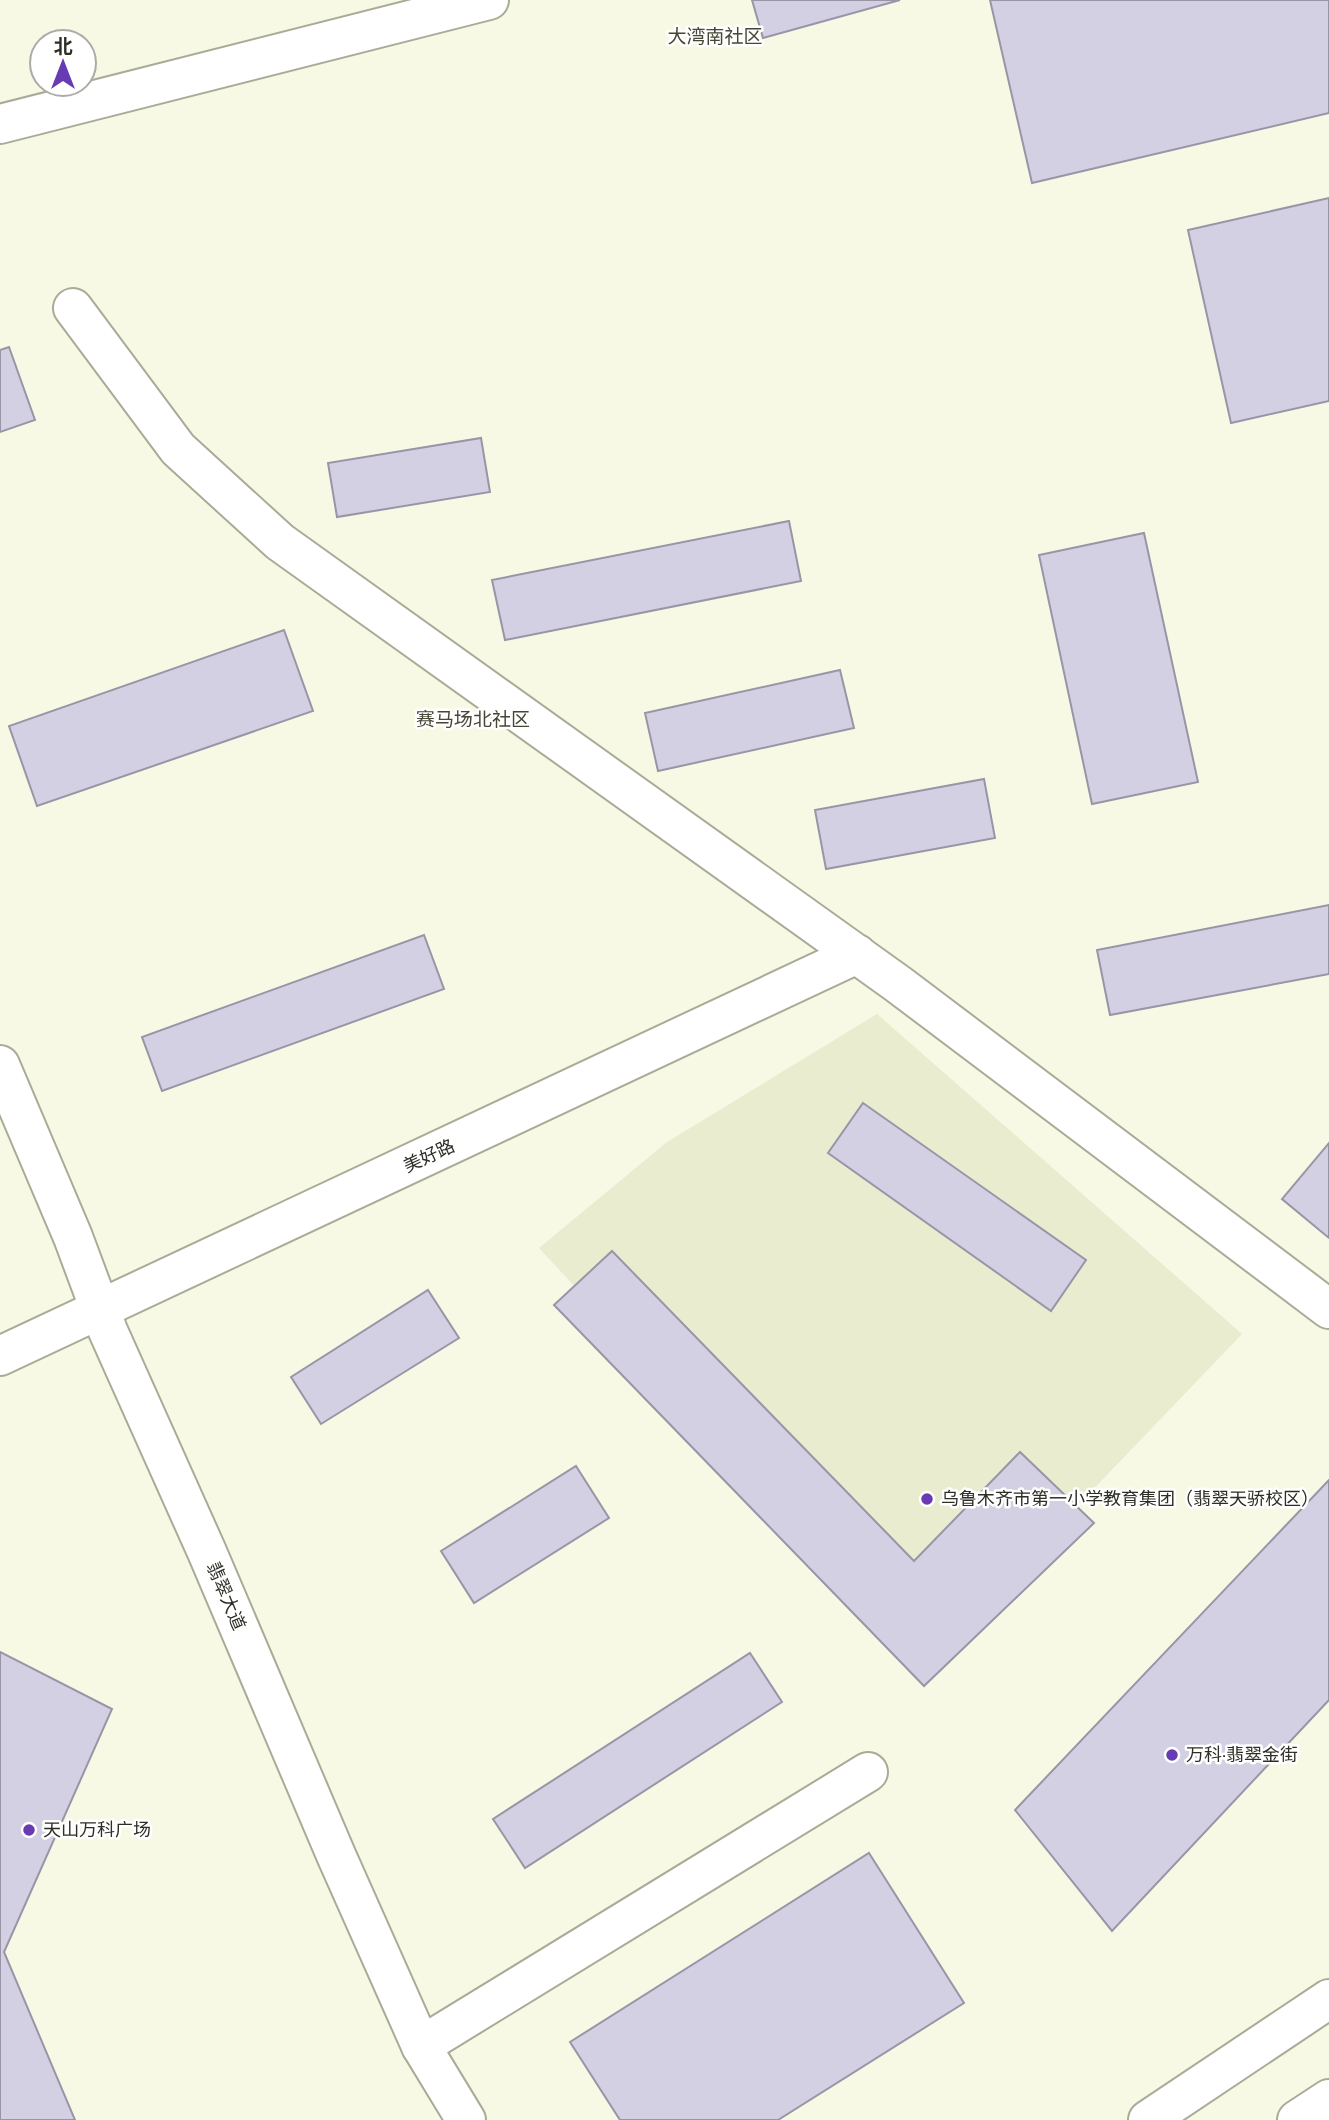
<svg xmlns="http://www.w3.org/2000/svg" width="1329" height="2120" viewBox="0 0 1329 2120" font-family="'Nunito Sans','Noto Sans SC',sans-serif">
	<rect width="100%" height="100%" fill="#f7f9e4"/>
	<polygon fill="#eaecd0" points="877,1014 1242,1334 925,1665 539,1248 667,1142"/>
	<g fill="#d4d0e4" stroke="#9995a7" stroke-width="2">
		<polygon points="752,0 900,0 763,38"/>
		<polygon points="990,0 1329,0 1329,113 1032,183"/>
		<polygon points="1329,198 1329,401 1231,423 1188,230"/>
		<polygon points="9,347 35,420 0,432 0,350"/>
		<polygon points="481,438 490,492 337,517 328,463"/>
		<polygon points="789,521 801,581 505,640 492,580"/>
		<polygon points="1144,533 1198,782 1092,804 1039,555"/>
		<polygon points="284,630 313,711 37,806 9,726"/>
		<polygon points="840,670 854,728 658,771 645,713"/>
		<polygon points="984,779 995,838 826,869 815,810"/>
		<polygon points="1329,905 1329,974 1110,1015 1097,950"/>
		<polygon points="424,935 444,989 162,1091 142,1037"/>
		<polygon points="863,1103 1086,1260 1051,1311 828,1153"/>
		<polygon points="1329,1143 1329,1238 1282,1199"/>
		<polygon points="612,1251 914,1561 1020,1452 1094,1523 924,1686 554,1305"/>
		<polygon points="428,1290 459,1338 321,1424 291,1377"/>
		<polygon points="576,1466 609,1518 474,1603 441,1551"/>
		<polygon points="1329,1480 1329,1700 1112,1931 1015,1810"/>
		<polygon points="0,1652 112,1709 4,1952 75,2120 0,2120"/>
		<polygon points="750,1653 782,1702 525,1868 493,1819"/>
		<polygon points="869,1853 964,2003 778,2120 620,2120 570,2042"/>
	</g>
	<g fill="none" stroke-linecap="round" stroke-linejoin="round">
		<g stroke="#aaab97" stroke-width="42">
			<g id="street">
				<polyline points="0,124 489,0"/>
				<polyline points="73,308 178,449 280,542 898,984 1329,1309"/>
				<polyline points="0,1065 73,1237 108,1331 207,1552 336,1855 421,2046 466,2120"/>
				<polyline points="0,1356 857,954"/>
				<polyline points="421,2046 868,1772"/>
			</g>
		</g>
		<g stroke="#aaab97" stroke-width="42">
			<g id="secondary">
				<polyline points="1148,2120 1329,1999"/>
				<polyline points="1297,2120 1329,2099"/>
			</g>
		</g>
		<use href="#street" stroke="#fff" stroke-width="38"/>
		<use href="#secondary" stroke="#fff" stroke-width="38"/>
	</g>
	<g fill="#683bb3" stroke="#fff" stroke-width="2.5">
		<circle cx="927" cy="1499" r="7"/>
		<circle cx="1172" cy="1755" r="7"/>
		<circle cx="29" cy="1830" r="7"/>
	</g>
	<g text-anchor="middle" stroke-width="5" stroke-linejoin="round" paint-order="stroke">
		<g font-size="18" fill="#2d2e26" stroke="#fff">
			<text transform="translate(429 1156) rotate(-25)" y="6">美好路</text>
			<text transform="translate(226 1596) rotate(67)" y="6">翡翠大道</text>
		</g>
		<g font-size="18" fill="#2d2e26" stroke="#fff" text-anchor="start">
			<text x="941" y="1505">乌鲁木齐市第一小学教育集团（翡翠天骄校区）</text>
			<text x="1186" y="1761">万科·翡翠金街</text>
			<text x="43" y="1836">天山万科广场</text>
		</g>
		<g font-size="19" fill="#464736" stroke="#fff">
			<text x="715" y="43">大湾南社区</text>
			<text x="473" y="726">赛马场北社区</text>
		</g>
	</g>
	<g transform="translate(63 63)"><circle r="33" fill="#ffffff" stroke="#ababa8" stroke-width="2"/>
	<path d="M0-5L12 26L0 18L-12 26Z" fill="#683bb3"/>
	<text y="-10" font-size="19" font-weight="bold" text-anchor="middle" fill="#2d2e26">北</text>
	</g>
</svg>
